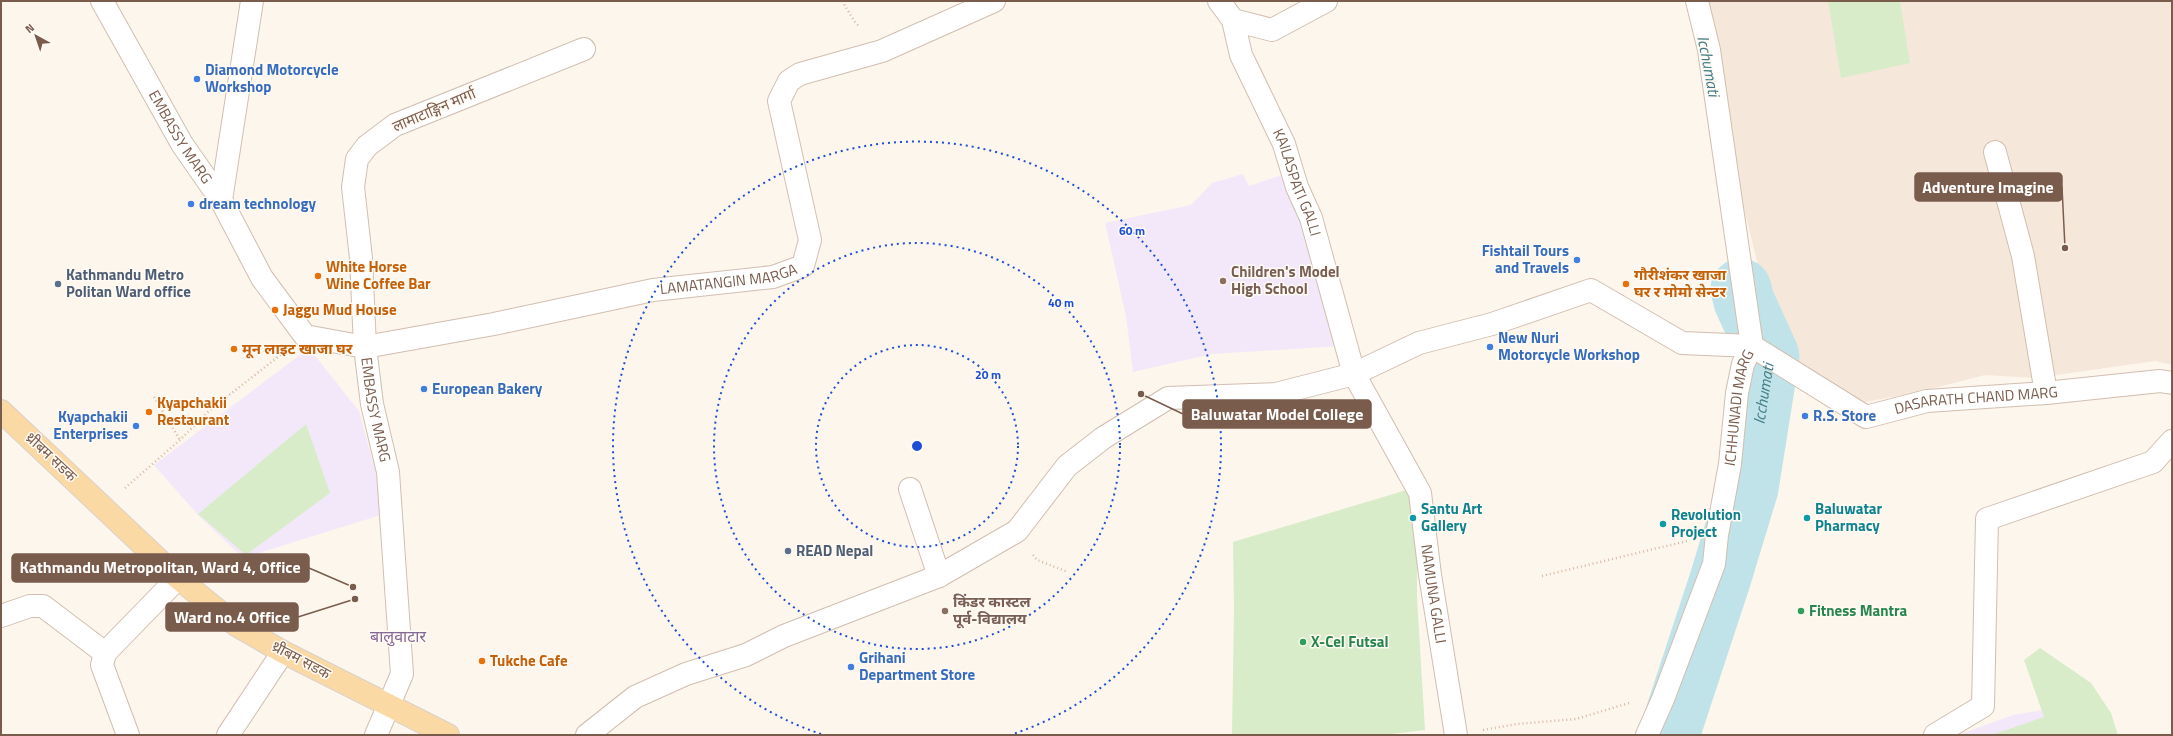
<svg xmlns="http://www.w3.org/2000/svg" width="2173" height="736" viewBox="0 0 2173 736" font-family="'Titillium Web','Noto Sans Devanagari',sans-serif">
	<rect width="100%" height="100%" fill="#fdf6ec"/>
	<polygon fill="#f5e8da" points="1705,1 2172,1 2172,365 2155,361 2036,378 1985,375 1915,393 1859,403 1800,379 1769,308 1731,158 1721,50"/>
	<g fill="#f3e8fa">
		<polygon points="1288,173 1342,346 1212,354 1133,372 1126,316 1105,223 1191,205 1212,183 1243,174 1249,186"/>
		<polygon points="309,348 359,411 387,513 243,558 198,515 154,465"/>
		<polygon points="2074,705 2111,735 1958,735 2013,715"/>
	</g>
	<g fill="#d8ecc9">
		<polygon points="1828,1 1900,1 1910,63 1841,78"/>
		<polygon points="306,424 330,493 246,555 198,514"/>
		<polygon points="1410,489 1417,539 1417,598 1425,730 1383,735 1232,735 1234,609 1233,542"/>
		<polygon points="2040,648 2091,683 2111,713 2118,735 1991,735 2044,717 2024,660"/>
	</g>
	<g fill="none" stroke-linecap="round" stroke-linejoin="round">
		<path stroke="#bfe3e8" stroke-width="61" id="s1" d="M1669,735L1720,580L1748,488L1769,356L1744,301L1741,289"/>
		<g stroke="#d1beb0" stroke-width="24">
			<g id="minor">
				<path id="s2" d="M102,1L182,144L221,200L262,278L305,336L365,347L372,404L388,472L402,674L376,735"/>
				<path id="s3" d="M1219,1L1233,20L1241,55L1284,144L1297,187L1311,218L1354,374L1420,493L1430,575L1456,735"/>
				<polyline points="1233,20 1272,30 1326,1"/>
				<path id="s4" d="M584,49L395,125L367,146L357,159L353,187L361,258L365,347L494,324L653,290L773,277L803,266L810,240L779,101L789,81L800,74L882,51L994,1"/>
				<polyline points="1995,152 2023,256 2046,393"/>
				<polyline points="221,200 252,1"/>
				<polyline points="910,489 939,576"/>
				<polyline points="1,616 30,606 43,606 105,653"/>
				<polyline points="128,735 102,665 105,653 178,578"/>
				<polyline points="228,735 283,652"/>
				<path id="s5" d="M587,735L635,697L686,674L746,655L784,636L939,576L1017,531L1067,466L1103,438L1168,398L1276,394L1354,374L1419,343L1492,324L1591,290L1682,343L1752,346L1866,417L1927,401L2046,393L2160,381L2172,383"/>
				<path id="s6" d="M1647,735L1663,699L1714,564L1717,535L1730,464L1737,393L1743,364L1752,346L1709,50L1697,1"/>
				<polyline points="1935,735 1983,706 1987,519 2153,462 2172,441"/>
			</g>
		</g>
		<g stroke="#dad1cd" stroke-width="24">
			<polyline id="major" points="1,411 178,578 236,625 283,652 448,735"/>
		</g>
		<g stroke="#d9b8a5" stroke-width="2.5" stroke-dasharray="1 3" stroke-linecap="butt">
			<polyline points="842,1 855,22 860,27"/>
			<polyline points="154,397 180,440"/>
			<polyline points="125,488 180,440 210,410 283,353"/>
			<polyline points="1033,555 1037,560 1068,572"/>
			<polyline points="1542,576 1687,541"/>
			<polyline points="1483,730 1517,724 1576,719 1629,703"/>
		</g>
		<use href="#minor" stroke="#fff" stroke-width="22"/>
		<use href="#major" stroke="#fbd9a5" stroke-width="22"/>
	</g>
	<g fill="none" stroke="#1d4ed8" stroke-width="2" stroke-dasharray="2 4">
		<circle cx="917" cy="446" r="101"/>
		<circle cx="917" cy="446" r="203"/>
		<path d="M821 734A304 304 0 1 1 1013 734"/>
	</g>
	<g fill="#3f7fe0" stroke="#fffaf3" stroke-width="1.5">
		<circle cx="197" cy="79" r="4"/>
		<circle cx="191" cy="204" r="4"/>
		<circle cx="1577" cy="260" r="4"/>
		<circle cx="1490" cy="347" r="4"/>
		<circle cx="424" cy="389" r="4"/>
		<circle cx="1805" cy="416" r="4"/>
		<circle cx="136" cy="426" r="4"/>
		<circle cx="851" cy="667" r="4"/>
	</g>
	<g fill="#e8710a" stroke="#fffaf3" stroke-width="1.5">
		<circle cx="318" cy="276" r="4"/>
		<circle cx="1626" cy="284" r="4"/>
		<circle cx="275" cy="310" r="4"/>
		<circle cx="234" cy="349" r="4"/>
		<circle cx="149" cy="412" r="4"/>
		<circle cx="482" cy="661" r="4"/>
	</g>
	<g fill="#8d6e63" stroke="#fffaf3" stroke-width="1.5">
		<circle cx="1223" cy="281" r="4"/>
		<circle cx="945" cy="611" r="4"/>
	</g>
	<g fill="#5c6f8a" stroke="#fffaf3" stroke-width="1.5">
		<circle cx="58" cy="284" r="4"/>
		<circle cx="788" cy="551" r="4"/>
	</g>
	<g fill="#0f9aa8" stroke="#fffaf3" stroke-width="1.5">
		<circle cx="1413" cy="518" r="4"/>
		<circle cx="1807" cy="518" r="4"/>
		<circle cx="1663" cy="524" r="4"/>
	</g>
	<g fill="#2e9e5b" stroke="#fffaf3" stroke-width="1.5">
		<circle cx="1801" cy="611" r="4"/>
		<circle cx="1303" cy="642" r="4"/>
	</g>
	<g text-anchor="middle" stroke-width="3" stroke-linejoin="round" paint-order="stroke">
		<g font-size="15" font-weight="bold" fill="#366cbe" stroke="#fffaf3" text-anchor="start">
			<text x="205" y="75">Diamond Motorcycle<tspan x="205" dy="17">Workshop</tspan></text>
			<text x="199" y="209">dream technology</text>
			<text x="1569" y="256" text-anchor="end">Fishtail Tours<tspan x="1569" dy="17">and Travels</tspan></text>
			<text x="1498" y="343">New Nuri<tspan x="1498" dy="17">Motorcycle Workshop</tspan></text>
			<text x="432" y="394">European Bakery</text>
			<text x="1813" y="421">R.S. Store</text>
			<text x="128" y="422" text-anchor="end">Kyapchakii<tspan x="128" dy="17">Enterprises</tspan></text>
			<text x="859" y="663">Grihani<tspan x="859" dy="17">Department Store</tspan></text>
		</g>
		<g font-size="15" fill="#7a5c4d" stroke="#fffaf3">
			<text transform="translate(434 110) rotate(-23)" y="5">लामाटाङ्गिन मार्गा</text>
			<text dy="5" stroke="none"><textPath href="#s2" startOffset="157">EMBASSY MARG</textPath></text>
			<text dy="5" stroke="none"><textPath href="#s3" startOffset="199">KAILASPATI GALLI</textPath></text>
			<text dy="5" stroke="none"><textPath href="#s4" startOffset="814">LAMATANGIN MARGA</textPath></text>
			<text dy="5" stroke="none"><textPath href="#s5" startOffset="1545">DASARATH CHAND MARG</textPath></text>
			<text dy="5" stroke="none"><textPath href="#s2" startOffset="517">EMBASSY MARG</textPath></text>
			<text dy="5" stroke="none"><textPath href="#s6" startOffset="342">ICHHUNADI MARG</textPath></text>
			<text transform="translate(51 457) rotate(43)" y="5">थ्रीबम सडक</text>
			<text dy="5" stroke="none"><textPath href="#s3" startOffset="637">NAMUNA GALLI</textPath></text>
			<text transform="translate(301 660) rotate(28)" y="5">थ्रीबम सडक</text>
		</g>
		<g font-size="15" font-weight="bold" fill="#c56008" stroke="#fffaf3" text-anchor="start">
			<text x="326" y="272">White Horse<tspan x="326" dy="17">Wine Coffee Bar</tspan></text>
			<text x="1634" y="280">गौरीशंकर खाजा<tspan x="1634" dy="17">घर र मोमो सेन्टर</tspan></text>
			<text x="283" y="315">Jaggu Mud House</text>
			<text x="242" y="354">मून लाइट खाजा घर</text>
			<text x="157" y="408">Kyapchakii<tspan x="157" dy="17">Restaurant</tspan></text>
			<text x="490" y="666">Tukche Cafe</text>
		</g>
		<g font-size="15" font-weight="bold" fill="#785e54" stroke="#fffaf3" text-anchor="start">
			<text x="1231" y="277">Children's Model<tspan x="1231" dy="17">High School</tspan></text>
			<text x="953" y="607">किंडर कास्टल<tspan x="953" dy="17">पूर्व-विद्यालय</tspan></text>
		</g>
		<g font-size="15" font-weight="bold" fill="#4e5e75" stroke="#fffaf3" text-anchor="start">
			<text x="66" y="280">Kathmandu Metro<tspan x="66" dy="17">Politan Ward office</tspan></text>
			<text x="796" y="556">READ Nepal</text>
		</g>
		<g font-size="15" font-weight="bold" fill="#0d838f" stroke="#fffaf3" text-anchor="start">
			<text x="1421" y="514">Santu Art<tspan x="1421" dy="17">Gallery</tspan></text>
			<text x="1815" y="514">Baluwatar<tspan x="1815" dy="17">Pharmacy</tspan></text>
			<text x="1671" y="520">Revolution<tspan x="1671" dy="17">Project</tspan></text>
		</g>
		<g font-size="15" font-weight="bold" fill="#27864d" stroke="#fffaf3" text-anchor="start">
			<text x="1809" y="616">Fitness Mantra</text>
			<text x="1311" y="647">X-Cel Futsal</text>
		</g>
		<g font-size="16" font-style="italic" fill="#437c86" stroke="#fffaf3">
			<text transform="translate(1709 66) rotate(79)" y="6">Icchumati</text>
			<text dy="6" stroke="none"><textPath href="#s1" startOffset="355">Icchumati</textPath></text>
		</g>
		<g font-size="16" fill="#846695" stroke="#fffaf3">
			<text x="398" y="642">बालुवाटार</text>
		</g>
	</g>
	<circle cx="917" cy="446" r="6" fill="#1d4ed8" stroke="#fffaf3" stroke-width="2"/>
	<g font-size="12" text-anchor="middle" font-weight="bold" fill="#1d4ed8" stroke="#fffaf3" stroke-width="3" stroke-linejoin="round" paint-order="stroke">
		<text x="1132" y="235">60 m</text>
		<text x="1061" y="307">40 m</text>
		<text x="988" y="379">20 m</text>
	</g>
	<path fill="none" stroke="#7a5c4d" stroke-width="1.5" d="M2065 248L2062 187M1141 394L1183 414M353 587L309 568M355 599L298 617"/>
	<g fill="#7a5c4d" stroke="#fffaf3" stroke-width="1.5">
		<circle cx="2065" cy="248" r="4"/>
		<circle cx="1141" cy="394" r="4"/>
		<circle cx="353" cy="587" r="4"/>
		<circle cx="355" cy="599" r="4"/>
	</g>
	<g fill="#7a5c4d" stroke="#7a5c4d" stroke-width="1.5">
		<rect x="1915" y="173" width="147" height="28" rx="4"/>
		<rect x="1183" y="400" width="188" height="28" rx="4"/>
		<rect x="12" y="554" width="297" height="28" rx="4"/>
		<rect x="166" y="603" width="132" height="28" rx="4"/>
	</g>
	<g font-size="16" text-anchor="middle" font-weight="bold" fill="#fff">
		<text x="1988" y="193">Adventure Imagine</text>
		<text x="1277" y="420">Baluwatar Model College</text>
		<text x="160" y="573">Kathmandu Metropolitan, Ward 4, Office</text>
		<text x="232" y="623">Ward no.4 Office</text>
	</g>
	<rect width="2173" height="736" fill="none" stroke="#7a5c4d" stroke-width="4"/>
	<g transform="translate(36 36) rotate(320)" stroke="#fffaf3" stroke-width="3" paint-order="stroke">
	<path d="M0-3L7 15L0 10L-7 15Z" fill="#7a5c4d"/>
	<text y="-6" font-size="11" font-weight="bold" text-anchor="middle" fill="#7a5c4d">N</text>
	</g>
</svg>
